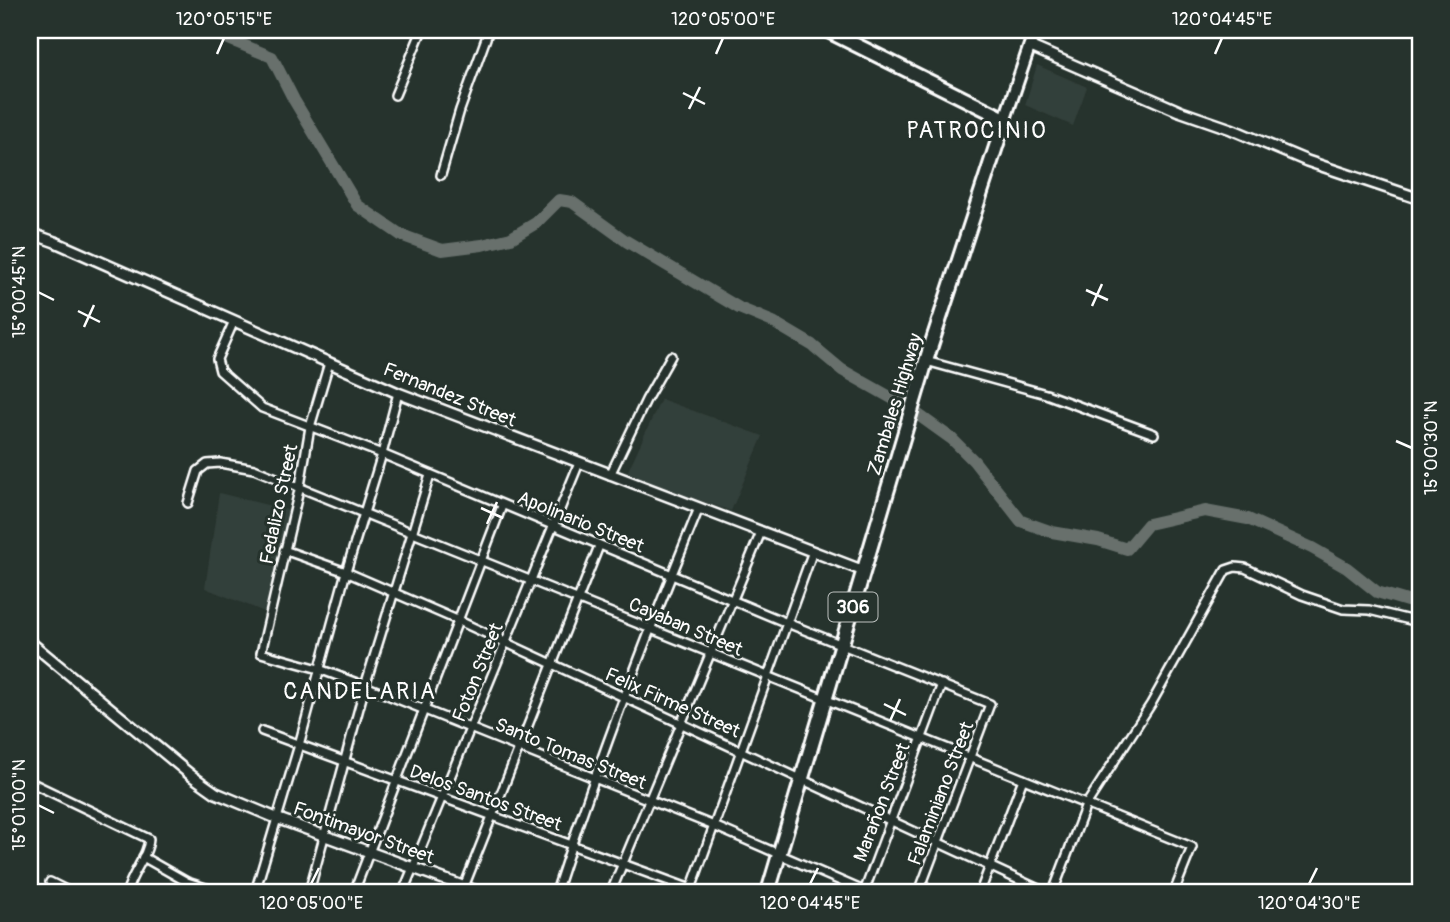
<svg xmlns="http://www.w3.org/2000/svg" width="1450" height="922" viewBox="0 0 1450 922" font-family="Pangolin,sans-serif">
	<rect width="100%" height="100%" fill="#26332d"/>
	<filter id="ink" filterUnits="userSpaceOnUse"><feTurbulence type="fractalNoise" baseFrequency=".0143" numOctaves="2"/><feDisplacementMap in="SourceGraphic" scale="14" xChannelSelector="R" yChannelSelector="G"/><feConvolveMatrix kernelMatrix="1 2 1 2 8 2 1 2 1" color-interpolation-filters="sRGB"/></filter>
	<g filter="url(#ink)">
		<g fill="#333f3a">
			<polygon points="1037,65 1087,87 1073,126 1025,105"/>
			<polygon points="661,399 763,436 731,511 626,475"/>
			<polygon points="219,493 291,511 267,613 205,588"/>
		</g>
		<g fill="none" stroke-linecap="round" stroke-linejoin="round">
			<polyline stroke="#67706c" stroke-width="12" points="207,30 272,57 294,100 357,205 401,235 442,250 482,245 511,238 536,223 559,200 572,202 626,241 739,308 773,322 812,345 842,370 906,406 952,439 974,461 1021,521 1052,532 1098,540 1127,549 1148,524 1205,511 1248,519 1312,548 1347,568 1377,592 1407,601 1420,601"/>
			<g stroke="#fff" stroke-width="12">
				<g id="minor">
					<polyline points="395,95 422,30"/>
					<polyline points="441,175 460,110 489,30"/>
					<polyline points="234,321 217,359 220,371 262,408 382,454 787,623 990,704 919,892"/>
					<polyline points="926,361 1046,394 1154,434"/>
					<polyline points="329,363 310,427 300,486 261,653 319,669 365,686 714,826 866,892"/>
					<polyline points="610,475 646,400 671,356"/>
					<polyline points="188,503 198,471 207,464 220,463 254,469 1192,847 1174,892"/>
					<polyline points="284,550 346,572 457,620 1045,892"/>
					<polyline points="262,731 699,892"/>
					<path d="M30,782L149,839C148,857 131,873 127,892"/>
					<polyline points="143,857 187,882 218,892"/>
					<polyline points="50,882 70,892"/>
					<polyline points="255,892 299,745 346,572 382,454 398,393"/>
					<polyline points="309,892 365,686 430,475"/>
					<polyline points="354,892 502,506"/>
					<polyline points="403,892 579,463"/>
					<polyline points="462,892 599,546"/>
					<path d="M556,892C598,762 647,634 699,508"/>
					<polyline points="611,892 761,532"/>
					<polyline points="690,892 813,551"/>
					<polyline points="864,892 942,684"/>
					<polyline points="980,892 1023,779"/>
					<polyline points="1053,892 1086,805 1151,704 1226,570 1235,567 1245,568 1302,595 1343,609 1369,610 1410,620 1420,620"/>
				</g>
			</g>
			<g stroke="#fff" stroke-width="14">
				<g id="tertiary">
					<polyline points="1029,46 1179,111 1231,129 1307,161 1420,199"/>
					<polyline points="30,233 55,242 398,393 864,571"/>
					<polyline points="30,642 192,776 216,793 276,818 479,892"/>
				</g>
			</g>
			<g stroke="#fff" stroke-width="16">
				<polyline id="secondary" points="1005,119 1035,30"/>
			</g>
			<g stroke="#fff" stroke-width="18">
				<polyline id="primary" points="768,892 926,361 1005,119 826,30"/>
			</g>
			<use href="#minor" stroke="#26332d" stroke-width="7"/>
			<use href="#tertiary" stroke="#26332d" stroke-width="9"/>
			<use href="#secondary" stroke="#26332d" stroke-width="10"/>
			<use href="#primary" stroke="#26332d" stroke-width="12"/>
		</g>
	</g>
	<path fill="none" stroke="#fff" stroke-width="2.5" d="M217,54L224,38M716,54L723,38M1215,54L1222,38M683,93L705,104M689,109L700,87M1086,290L1108,300M38,292L54,300M1092,306L1102,284M78,311L100,322M84,327L94,305M1396,441L1412,448M481,508L503,518M487,524L497,502M884,704L906,715M890,721L900,699M38,805L54,813M311,884L319,868M810,884L818,868M1309,884L1317,868"/>
	<g text-anchor="middle" stroke-width="6" stroke-linejoin="round" paint-order="stroke">
		<rect fill="#26332d" stroke="#bec2c0" stroke-width="2" x="828.5" y="592.5" width="49" height="29" rx="5"/>
		<g font-size="18" font-weight="bold" fill="#fff">
			<text x="853" y="613">306</text>
		</g>
		<g font-size="19" fill="#fff" stroke="#26332d">
			<text transform="translate(450 394) rotate(22)" y="7">Fernandez Street</text>
			<text transform="translate(894 404) rotate(-73)" y="7">Zambales Highway</text>
			<text transform="translate(278 504) rotate(-78)" y="7">Fedalizo Street</text>
			<text transform="translate(581 521) rotate(22)" y="7">Apolinario Street</text>
			<text transform="translate(686 626) rotate(23)" y="7">Cayaban Street</text>
			<text transform="translate(477 672) rotate(-68)" y="7">Foton Street</text>
			<text transform="translate(673 702) rotate(24)" y="7">Felix Firme Street</text>
			<text transform="translate(571 753) rotate(22)" y="7">Santo Tomas Street</text>
			<text transform="translate(940 793) rotate(-69)" y="7">Falaminiano Street</text>
			<text transform="translate(486 797) rotate(20)" y="7">Delos Santos Street</text>
			<text transform="translate(881 802) rotate(-69)" y="7">Marañon Street</text>
			<text transform="translate(364 832) rotate(20)" y="7">Fontimayor Street</text>
		</g>
		<g font-size="23" letter-spacing="2" fill="#fff" stroke="#26332d">
			<text x="977" y="138">PATROCINIO</text>
			<text x="360" y="699">CANDELARIA</text>
		</g>
	</g>
	<rect width="1450" height="922" fill="none" stroke="#26332d" stroke-width="77"/>
	<rect x="38" y="38" width="1374" height="846" fill="none" stroke="#fff" stroke-width="2.5"/>
	<g font-size="18" text-anchor="middle" fill="#fff">
		<text x="224" y="25">120°05'15"E</text>
		<text x="723" y="25">120°05'00"E</text>
		<text x="1222" y="25">120°04'45"E</text>
		<text transform="translate(19 292) rotate(-90)" y="6">15°00'45"N</text>
		<text transform="translate(1431 448) rotate(-90)" y="6">15°00'30"N</text>
		<text transform="translate(19 805) rotate(-90)" y="6">15°01'00"N</text>
		<text x="311" y="909">120°05'00"E</text>
		<text x="810" y="909">120°04'45"E</text>
		<text x="1309" y="909">120°04'30"E</text>
	</g>
</svg>
